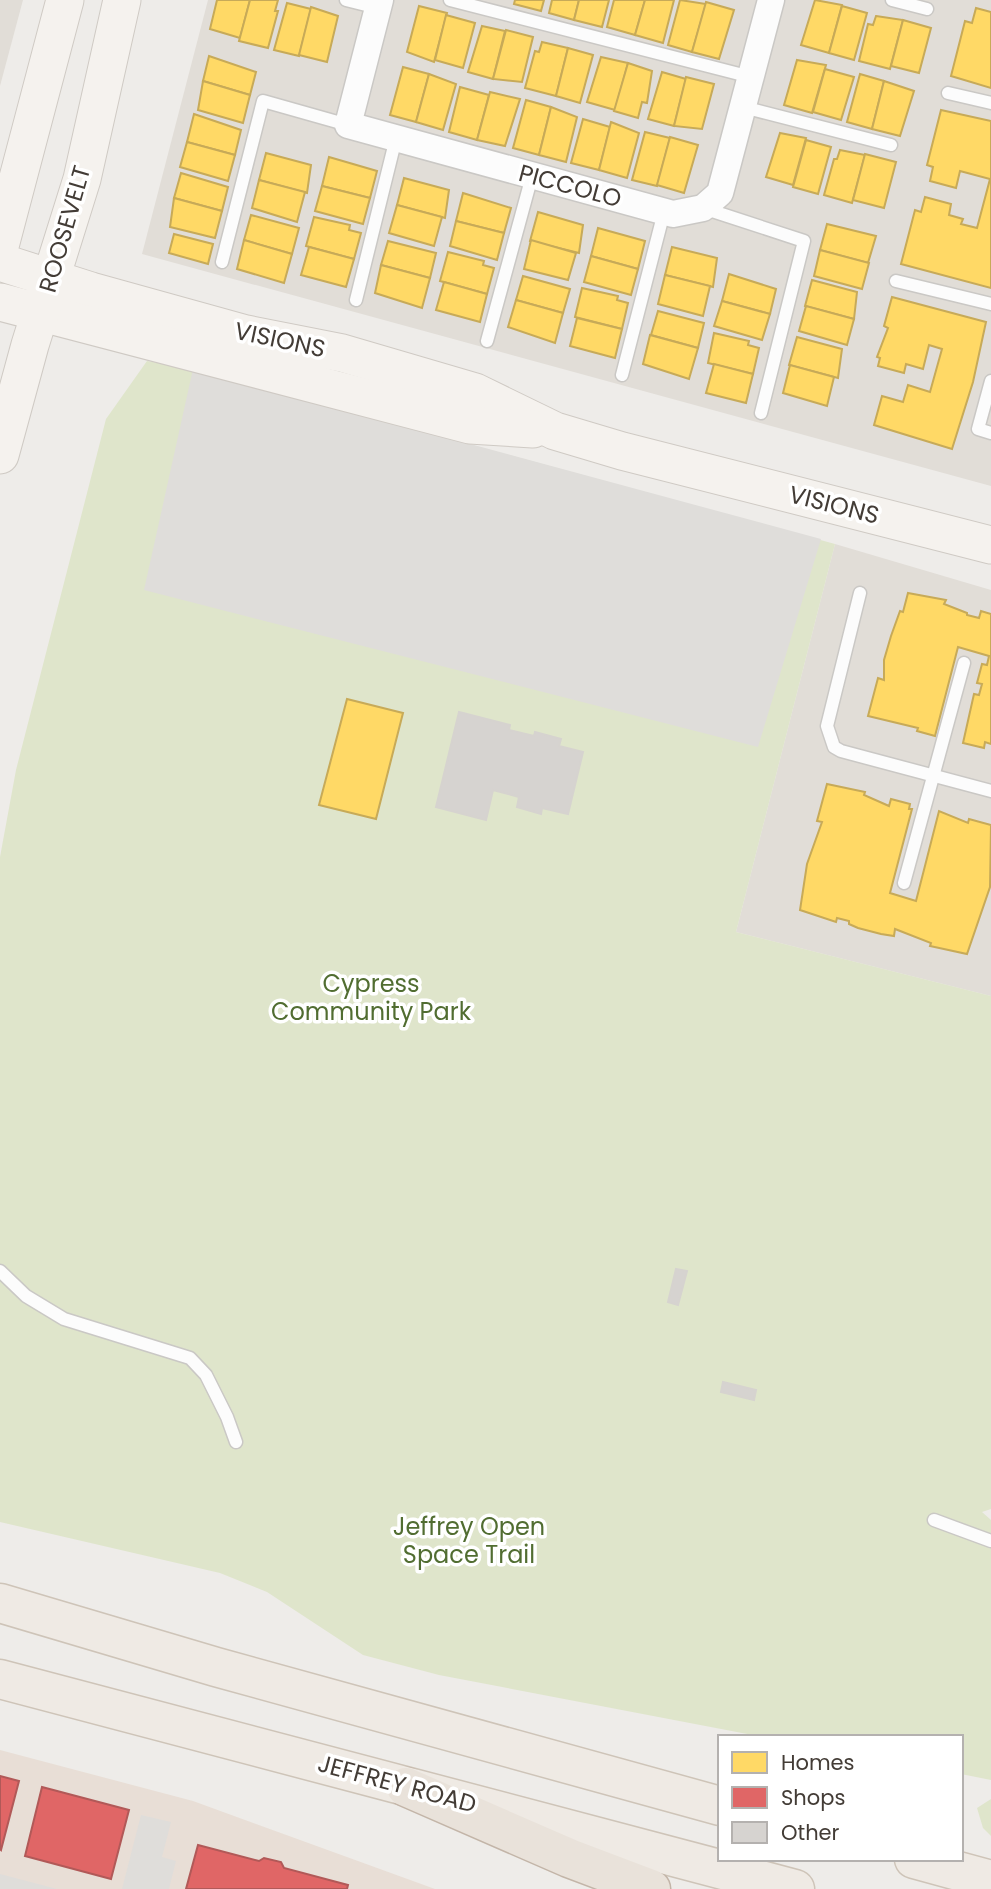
<svg xmlns="http://www.w3.org/2000/svg" width="991" height="1889" viewBox="0 0 991 1889" font-family="Poppins,sans-serif">
	<rect width="100%" height="100%" fill="#eeece9"/>
	<g fill="#e1ddd7">
		<polygon points="0,0 23,0 0,86"/>
		<polygon points="208,0 991,0 991,486 142,254"/>
		<polygon points="835,544 991,590 991,996 736,932"/>
	</g>
	<polygon fill="#e8ded6" points="0,1750 193,1801 435,1889 0,1889"/>
	<g fill="#dfe5cb">
		<polygon points="147,361 193,369 835,544 736,932 991,996 991,1509 982,1512 991,1520 991,1780 961,1774 961,1737 763,1737 439,1675 363,1655 267,1592 220,1573 0,1522 0,857 16,770 106,419"/>
		<polygon points="991,1799 991,1836 983,1828 977,1808"/>
	</g>
	<g fill="#dfddda">
		<polygon points="193,369 821,539 758,747 144,590"/>
		<polygon points="141,1815 171,1822 162,1857 176,1861 169,1889 122,1889"/>
		<polygon points="0,1874 57,1889 0,1889"/>
	</g>
	<g fill="#ffd966" stroke="#c7aa58" stroke-width="2">
		<polygon points="217,0 250,0 240,38 210,29"/>
		<polygon points="250,0 278,0 275,11 278,11 268,48 239,41"/>
		<polygon points="515,0 544,0 541,11 514,4"/>
		<polygon points="552,0 579,0 574,20 549,13"/>
		<polygon points="579,0 609,0 602,27 574,20"/>
		<polygon points="614,0 645,0 635,35 607,27"/>
		<polygon points="645,0 674,0 663,43 635,35"/>
		<polygon points="680,0 706,4 692,52 668,45"/>
		<polygon points="815,0 842,5 829,53 801,45"/>
		<polygon points="706,2 734,10 719,59 692,52"/>
		<polygon points="287,3 311,9 299,56 274,50"/>
		<polygon points="419,6 447,13 434,62 407,52"/>
		<polygon points="842,6 867,13 854,60 829,53"/>
		<polygon points="311,7 338,16 327,62 299,55"/>
		<polygon points="976,8 991,12 991,88 951,76 965,21 972,23"/>
		<polygon points="446,15 475,23 463,68 435,60"/>
		<polygon points="876,16 903,20 890,69 859,61 868,24 873,25"/>
		<polygon points="903,20 931,28 919,73 891,66"/>
		<polygon points="482,26 505,31 493,79 468,72"/>
		<polygon points="506,30 533,37 522,82 493,79"/>
		<polygon points="542,42 568,48 556,96 525,88 535,51 539,52"/>
		<polygon points="568,48 593,55 580,103 556,96"/>
		<polygon points="209,56 256,72 250,95 203,81"/>
		<polygon points="601,57 628,63 615,110 587,102"/>
		<polygon points="797,60 826,65 812,113 784,105"/>
		<polygon points="628,63 652,71 647,103 642,102 638,118 614,111"/>
		<polygon points="403,67 429,74 416,122 390,115"/>
		<polygon points="825,69 854,77 841,120 813,112"/>
		<polygon points="662,72 686,79 674,126 648,119"/>
		<polygon points="429,74 456,84 443,130 416,122"/>
		<polygon points="860,74 884,81 872,129 847,122"/>
		<polygon points="686,77 714,84 702,129 674,126"/>
		<polygon points="203,81 250,95 243,123 198,110"/>
		<polygon points="884,81 914,91 900,136 872,129"/>
		<polygon points="460,87 489,95 477,140 449,132"/>
		<polygon points="490,92 520,99 505,146 477,140"/>
		<polygon points="526,100 551,107 539,155 513,148"/>
		<polygon points="551,107 577,117 566,162 539,155"/>
		<polygon points="941,110 991,121 991,288 901,264 915,210 921,212 925,197 951,204 949,215 963,219 961,224 977,228 990,179 960,171 956,188 930,181 933,167 927,165"/>
		<polygon points="194,114 241,130 235,155 187,142"/>
		<polygon points="583,119 610,127 599,170 571,163"/>
		<polygon points="611,122 639,133 627,178 599,170"/>
		<polygon points="645,132 670,138 657,186 632,180"/>
		<polygon points="780,133 806,138 793,185 766,177"/>
		<polygon points="670,137 698,145 684,193 657,185"/>
		<polygon points="806,140 831,147 818,194 793,187"/>
		<polygon points="187,142 235,155 228,181 180,167"/>
		<polygon points="840,150 865,155 852,203 824,195 834,159 837,159"/>
		<polygon points="266,153 311,165 307,193 259,180"/>
		<polygon points="865,154 896,162 884,208 853,200"/>
		<polygon points="329,157 377,171 370,198 322,186"/>
		<polygon points="181,173 228,187 222,211 174,198"/>
		<polygon points="404,178 449,190 445,218 397,205"/>
		<polygon points="259,180 305,192 297,222 252,208"/>
		<polygon points="322,186 370,198 363,224 315,211"/>
		<polygon points="463,193 511,208 504,233 456,221"/>
		<polygon points="174,198 222,211 215,238 170,227"/>
		<polygon points="397,205 442,217 434,246 389,233"/>
		<polygon points="538,212 583,225 579,253 530,241"/>
		<polygon points="251,215 299,228 292,254 244,240"/>
		<polygon points="314,217 350,225 349,230 361,233 354,259 306,246"/>
		<polygon points="456,221 504,233 497,260 450,246"/>
		<polygon points="827,224 876,236 868,263 820,250"/>
		<polygon points="598,228 645,241 638,269 591,256"/>
		<polygon points="174,234 213,244 208,264 169,253"/>
		<polygon points="244,240 292,254 284,283 237,269"/>
		<polygon points="531,240 576,253 568,280 524,269"/>
		<polygon points="388,241 436,253 430,278 381,265"/>
		<polygon points="309,247 354,259 346,287 301,275"/>
		<polygon points="672,247 717,258 713,287 665,275"/>
		<polygon points="820,250 869,263 862,289 814,276"/>
		<polygon points="448,252 484,261 483,265 494,268 487,294 440,281"/>
		<polygon points="591,256 638,269 631,295 584,282"/>
		<polygon points="381,265 430,278 422,308 375,293"/>
		<polygon points="729,274 776,289 770,314 722,301"/>
		<polygon points="665,275 710,286 703,316 658,304"/>
		<polygon points="523,276 570,289 563,313 516,300"/>
		<polygon points="812,280 857,292 854,319 805,306"/>
		<polygon points="444,282 487,294 480,322 436,310"/>
		<polygon points="582,288 618,296 617,300 628,303 622,329 575,317"/>
		<polygon points="892,297 986,322 973,382 952,449 874,425 882,396 903,402 908,385 930,392 942,349 929,345 923,369 906,364 904,373 878,366 880,358 877,357 888,328 884,326"/>
		<polygon points="516,300 563,313 555,343 508,327"/>
		<polygon points="722,301 770,314 762,340 714,326"/>
		<polygon points="806,306 854,319 847,345 799,331"/>
		<polygon points="658,311 704,323 698,348 651,335"/>
		<polygon points="577,318 622,329 615,358 570,346"/>
		<polygon points="714,333 749,341 748,345 759,348 753,374 708,363"/>
		<polygon points="650,335 698,348 689,379 643,364"/>
		<polygon points="797,337 842,349 838,378 789,365"/>
		<polygon points="714,364 753,374 746,403 706,393"/>
		<polygon points="790,365 834,377 827,406 783,393"/>
		<polygon points="908,593 946,600 944,604 967,613 967,615 979,618 981,611 991,614 991,744 985,742 984,748 963,743 974,694 979,695 982,684 977,683 982,664 987,665 989,656 958,647 935,736 917,731 918,728 868,716 878,678 884,680 884,660 891,636 900,611 903,612"/>
		<polygon points="347,699 403,713 376,819 319,805"/>
		<polygon points="827,784 865,792 864,795 889,806 891,799 910,804 909,809 912,809 890,893 916,901 939,811 968,823 969,819 991,825 990,887 967,954 930,946 931,943 895,929 894,936 881,934 858,928 849,924 849,921 837,918 836,922 800,910 807,864 822,822 817,821"/>
	</g>
	<g fill="#e06666" stroke="#b15958" stroke-width="2">
		<polygon points="0,1776 19,1781 1,1850 0,1849"/>
		<polygon points="42,1787 129,1810 111,1879 25,1856"/>
		<polygon points="198,1845 259,1861 264,1858 281,1862 284,1868 348,1885 347,1889 186,1889"/>
	</g>
	<g fill="#d6d3d0" stroke="#d6d3cf" stroke-width="2">
		<polygon points="459,712 510,725 509,730 534,736 535,732 561,739 559,746 583,752 568,814 542,808 541,814 517,807 519,797 493,790 486,820 436,807"/>
		<polygon points="676,1269 687,1271 678,1305 668,1302"/>
		<polygon points="723,1382 756,1390 754,1400 721,1392"/>
	</g>
	<g fill="none" stroke-linecap="round" stroke-linejoin="round">
		<g stroke="#cac8c5" stroke-width="15">
			<g id="lane">
				<polyline points="346,0 378,8"/>
				<polyline points="450,0 751,77"/>
				<polyline points="892,0 927,9"/>
				<polyline points="948,93 991,103"/>
				<polyline points="743,107 891,145"/>
				<polyline points="703,208 804,241 761,413"/>
				<polyline points="222,262 263,101 348,125"/>
				<polyline points="896,281 991,304"/>
				<polyline points="356,300 396,138"/>
				<polyline points="487,341 532,176"/>
				<polyline points="622,375 664,212"/>
				<polyline points="991,381 978,429 991,433"/>
				<polyline points="860,593 827,726 834,747 841,751 991,791"/>
				<polyline points="904,883 964,663"/>
				<polyline points="0,1271 26,1296 64,1319 190,1358 206,1375 227,1417 236,1442"/>
				<polyline points="934,1520 991,1541"/>
			</g>
		</g>
		<g stroke="#cac8c5" stroke-width="29">
			<polyline id="street" points="380,0 348,125 673,214 703,208 720,193 771,0"/>
		</g>
		<g stroke="#cfcac4" stroke-width="39">
			<g id="secondary">
				<polyline points="0,246 65,0"/>
				<polyline points="0,262 91,291 246,334 342,353 475,392 555,431 622,451 991,545"/>
				<polyline points="0,302 470,425 533,429"/>
				<polyline points="0,455 30,345 82,179 122,0"/>
			</g>
		</g>
		<g stroke="#cec4b8" stroke-width="41">
			<g id="primary">
				<polyline points="0,1603 216,1667 720,1806"/>
				<polyline points="0,1679 795,1889"/>
				<polyline points="914,1859 991,1880"/>
			</g>
		</g>
		<g stroke="#c3b5a8" stroke-width="41">
			<polyline id="highway" points="406,1787 569,1858 651,1889"/>
		</g>
		<use href="#lane" stroke="#fcfcfc" stroke-width="12"/>
		<use href="#street" stroke="#fcfcfc" stroke-width="26"/>
		<use href="#secondary" stroke="#f5f2ee" stroke-width="37"/>
		<use href="#primary" stroke="#efeae4" stroke-width="38"/>
		<use href="#highway" stroke="#e9e2da" stroke-width="38"/>
	</g>
	<g text-anchor="middle" stroke-width="7" stroke-linejoin="round" paint-order="stroke">
		<g font-size="24" fill="#433c36" stroke="#fff">
			<text transform="translate(570 186) rotate(15)" y="8">PICCOLO</text>
			<text transform="translate(65 229) rotate(-74)" y="8">ROOSEVELT</text>
			<text transform="translate(280 340) rotate(12)" y="8">VISIONS</text>
			<text transform="translate(834 505) rotate(14)" y="8">VISIONS</text>
			<text transform="translate(397 1784) rotate(15)" y="8">JEFFREY ROAD</text>
		</g>
		<g font-size="24" fill="#516d31" stroke="#fff">
			<text x="371" y="992">Cypress<tspan x="371" dy="28">Community Park</tspan></text>
			<text x="469" y="1535">Jeffrey Open<tspan x="469" dy="28">Space Trail</tspan></text>
		</g>
	</g>
	<rect x="718" y="1735" width="245" height="126" fill="#ffffff" stroke="#b4b1af" stroke-width="2"/>
	<rect x="732" y="1752" width="35" height="21" fill="#ffd966" stroke="#b4b1af" stroke-width="2"/>
	<text x="781" y="1770" font-size="21" fill="#433c36">Homes</text>
	<rect x="732" y="1787" width="35" height="21" fill="#e06666" stroke="#b4b1af" stroke-width="2"/>
	<text x="781" y="1805" font-size="21" fill="#433c36">Shops</text>
	<rect x="732" y="1822" width="35" height="21" fill="#d6d3d0" stroke="#b4b1af" stroke-width="2"/>
	<text x="781" y="1840" font-size="21" fill="#433c36">Other</text>
</svg>
